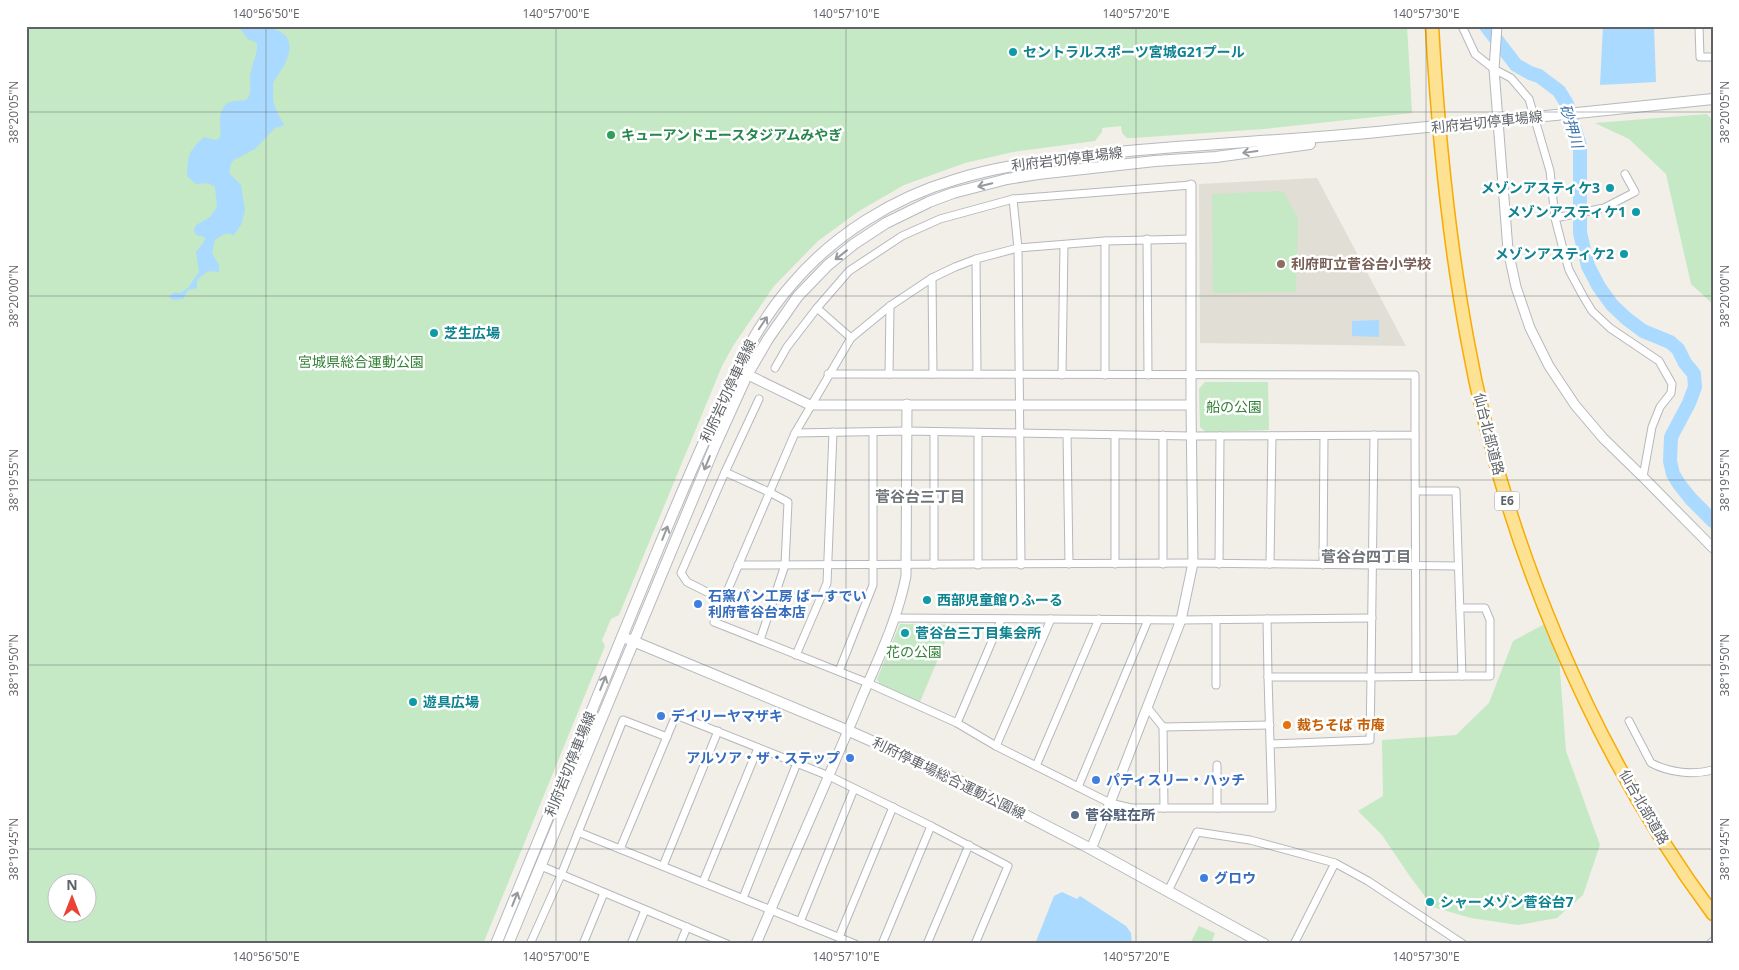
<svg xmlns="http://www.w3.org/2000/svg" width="1739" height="970" viewBox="0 0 1739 970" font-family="'Open Sans','Noto Sans JP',sans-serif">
	<rect width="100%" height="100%" fill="#f1efe8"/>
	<polygon fill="#e1ded6" points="1317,178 1406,346 1200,343 1199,184"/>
	<g fill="#c5e8c5" fill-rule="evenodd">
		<path d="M26,26H1407L1412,113L1264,129L1133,138H1127L1122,133L1121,126L1102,128V132L1095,141L1013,152L965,163L904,185L859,211L818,241L774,286L733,346L722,366L619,615L611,619L602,640L605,646L483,944H26ZM58,882H88V912H58Z"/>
		<polygon points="1707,114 1713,121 1713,304 1691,284 1666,174 1629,139 1595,123"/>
		<polygon points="1283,191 1298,218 1296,292 1213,293 1212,194"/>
		<polygon points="1205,382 1268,382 1269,430 1206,432 1200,427 1199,389"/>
		<polygon points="1556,618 1566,751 1600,845 1583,895 1557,918 1518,925 1471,918 1433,907 1409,875 1382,835 1358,811 1383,796 1382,740 1456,735 1489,703 1513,641"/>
		<polygon points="900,624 952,625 920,702 880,684 877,679"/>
		<polygon points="1199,926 1215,933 1211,944 1190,944"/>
	</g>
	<g fill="#aadaff">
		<path d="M238,26C260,26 300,25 287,59C284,68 277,75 273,83C274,90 272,98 274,104C277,112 280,118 284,124L283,126L275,128L255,149L234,160L231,163L229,173L241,185L245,211L241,225L234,235C225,232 222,235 215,240L212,253L219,265V272L208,271L197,280V288L188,290L183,299L173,300L169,297C174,292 174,292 180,293L188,288L199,272L196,251C200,248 203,243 205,239L204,237L196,235L194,230L196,225L210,217L217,207L215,187L208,183L196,184L187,176C188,155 188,152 204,137L216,140L220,138C222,125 215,110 230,102C235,100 241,101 246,100C254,92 248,81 251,71C253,61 258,53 257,43L248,39Z"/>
		<polygon points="1603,26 1654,26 1656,82 1600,85"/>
		<polygon points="1379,320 1379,337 1352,336 1352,321"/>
		<polygon points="1062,892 1077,899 1080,896 1126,926 1131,933 1132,944 1035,944 1054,896"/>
	</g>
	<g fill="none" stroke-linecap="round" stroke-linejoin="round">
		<polyline stroke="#aadaff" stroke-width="14" points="1486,26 1516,65 1530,73 1539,76 1559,91 1567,104 1580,146 1580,233 1588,266 1599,287 1612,305 1627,319 1643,331 1670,342 1678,349 1685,363 1694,374 1695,387 1689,403 1671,437 1670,461 1673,474 1679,484 1691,499 1713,521"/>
		<g stroke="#b5b8bc" stroke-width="9">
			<g id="minor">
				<polyline points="1462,26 1475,54 1494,69 1511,78 1529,99 1550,171 1555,218 1562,245 1569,270 1583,296 1592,311 1610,328 1659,361 1672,384 1671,393 1660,407 1652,427 1643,477"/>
				<polyline points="1699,26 1700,57 1713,57"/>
				<polyline points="1013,199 1018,248 1021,565"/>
				<polyline points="1555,218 1604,208 1635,192 1625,174"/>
				<polyline points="1147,239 1148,375"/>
				<polyline points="1191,239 1105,241 1018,248 976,259 955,267 932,278 890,306 851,338 795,433 714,622 868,683 957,723 996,746 1110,803 1131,808 1272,808 1268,677 1371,677 1370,740 1271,744"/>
				<polyline points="976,259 977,374"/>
				<polyline points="932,278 933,374"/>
				<polyline points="817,308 851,338"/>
				<polyline points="775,368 787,347 817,308 849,271 902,236 940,219 1013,199 1191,185"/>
				<polyline points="889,374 890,306"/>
				<polyline points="1062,375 1064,245"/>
				<polyline points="1105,375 1105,241"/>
				<polyline points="934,432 934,565"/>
				<polyline points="795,433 907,431 1191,436 1415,435 1415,375 828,374"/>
				<polyline points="978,433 978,565"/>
				<polyline points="1067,434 1069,564"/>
				<polyline points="1115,435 1115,564"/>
				<polyline points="1163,435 1163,564"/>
				<polyline points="1374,435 1371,677 1462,676 1456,491 1416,491"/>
				<polyline points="1415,435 1416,676"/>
				<polyline points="725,472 769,492 788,502 785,565 760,640"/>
				<polyline points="1219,564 1220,436"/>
				<polyline points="1270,564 1272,436"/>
				<polyline points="738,565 1193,563 1458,566"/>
				<polyline points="1323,565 1324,436"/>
				<polyline points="723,600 687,582 681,573 725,472 759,399"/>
				<polyline points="1460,608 1485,608 1490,620 1490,676 1462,676"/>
				<polyline points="895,618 1181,620 1372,618"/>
				<polyline points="1267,619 1268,677"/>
				<polyline points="796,655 827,583 833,432"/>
				<polyline points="839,671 873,585 873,432"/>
				<polyline points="1216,685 1216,620"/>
				<polyline points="1147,707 1163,727 1270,725"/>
				<path d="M1629,721L1651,763C1670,773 1693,775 1713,770"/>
				<polyline points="957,723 1001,620"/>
				<polyline points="1163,727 1164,808"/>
				<polyline points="996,746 1051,619"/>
				<polyline points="1036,766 1099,619"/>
				<polyline points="1078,787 1148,620"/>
				<polyline points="1217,808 1217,765"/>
				<polyline points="578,832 855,944"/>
				<polyline points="620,849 676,715 829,776 931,826 1008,866 975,944"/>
				<polyline points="541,866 727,944"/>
				<polyline points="663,866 718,731"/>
				<polyline points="703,882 758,748"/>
				<polyline points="1168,891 1197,832 1250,840 1335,863 1368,881 1463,944"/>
				<polyline points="743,898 797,763"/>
				<polyline points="800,922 854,789"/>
				<polyline points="839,937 893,807"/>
				<polyline points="530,944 561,875 623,720 667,737"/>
				<polyline points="583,944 604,893"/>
				<polyline points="631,944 645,910"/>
				<polyline points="680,944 687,927"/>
				<polyline points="882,944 931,826"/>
				<polyline points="927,944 969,845"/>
				<polyline points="1294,944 1335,863"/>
				<polyline points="1710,944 1713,941"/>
			</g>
		</g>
		<g stroke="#b5b8bc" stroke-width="11">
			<g id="tertiary">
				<polyline points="1497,26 1494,69 1508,250 1516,287 1530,328 1549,366 1575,405 1603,438 1643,477 1713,548"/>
				<polyline points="736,369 810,405 1191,405"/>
				<polyline points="1091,849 1110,803 1181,620 1193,563 1191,405 1191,185"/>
				<path d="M756,944C791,861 828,780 862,697C879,657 898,618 906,576L907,404"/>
			</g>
		</g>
		<g stroke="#b6babf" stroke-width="12">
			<g id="secondary">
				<polyline points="1587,112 1713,99"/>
				<polyline points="628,639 849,731 946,774 1091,849 1264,944"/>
				<path d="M496,944C550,814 603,684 656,554C673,513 690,473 708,433C732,379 753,328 793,283C834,235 893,198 954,180C998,166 1043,161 1089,155C1195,143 1301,141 1406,129"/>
				<polyline points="508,944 714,448 747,375 768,339 798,296 828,265 854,244 886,223 929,202 953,193 1007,179 1038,174 1155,161 1216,157 1310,144"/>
			</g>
		</g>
		<g stroke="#f9ab00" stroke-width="15">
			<path id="motorway" d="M1432,26C1438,131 1448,235 1467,338C1503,539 1591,750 1713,914"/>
		</g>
		<use href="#minor" stroke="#fff" stroke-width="7"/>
		<use href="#tertiary" stroke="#fff" stroke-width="9"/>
		<use href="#secondary" stroke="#fff" stroke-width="10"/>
		<use href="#motorway" stroke="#fde293" stroke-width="12"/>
		<g stroke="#b6babf" stroke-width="12" stroke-linecap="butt">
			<polyline id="secondary-bridge" points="1406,129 1587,112"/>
		</g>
		<use href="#secondary-bridge" stroke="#fff" stroke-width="10"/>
	</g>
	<defs><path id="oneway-shaft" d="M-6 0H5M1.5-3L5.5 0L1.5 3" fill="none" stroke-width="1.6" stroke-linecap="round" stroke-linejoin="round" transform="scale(1.25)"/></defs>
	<g stroke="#979a9d">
		<use href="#oneway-shaft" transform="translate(1250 152) rotate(172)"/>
		<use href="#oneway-shaft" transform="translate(985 185) rotate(167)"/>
		<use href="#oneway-shaft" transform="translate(841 255) rotate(142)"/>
		<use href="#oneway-shaft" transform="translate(763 323) rotate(-56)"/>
		<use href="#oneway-shaft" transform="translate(707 463) rotate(112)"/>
		<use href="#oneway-shaft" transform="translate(665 533) rotate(-68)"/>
		<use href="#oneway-shaft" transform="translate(603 683) rotate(-68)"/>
		<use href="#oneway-shaft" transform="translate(515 899) rotate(-68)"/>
	</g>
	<path fill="none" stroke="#5f6368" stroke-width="1" stroke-opacity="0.45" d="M266,26V944M556,26V944M846,26V944M1136,26V944M1426,26V944M26,112H1713M26,296H1713M26,480H1713M26,665H1713M26,849H1713"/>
	<g fill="#0f9aa8" stroke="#fff" stroke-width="2">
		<circle cx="1013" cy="52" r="5"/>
		<circle cx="1610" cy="188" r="5"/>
		<circle cx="1636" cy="212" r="5"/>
		<circle cx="1624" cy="254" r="5"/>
		<circle cx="434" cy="333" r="5"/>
		<circle cx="927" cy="600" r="5"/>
		<circle cx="905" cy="633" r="5"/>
		<circle cx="413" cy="702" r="5"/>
		<circle cx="1430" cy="902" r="5"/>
	</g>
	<circle fill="#2e9e5b" stroke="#fff" stroke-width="2" cx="611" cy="135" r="5"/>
	<circle fill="#8d6e63" stroke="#fff" stroke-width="2" cx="1281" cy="264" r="5"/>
	<g fill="#3f7fe0" stroke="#fff" stroke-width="2">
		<circle cx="698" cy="604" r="5"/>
		<circle cx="661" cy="716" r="5"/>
		<circle cx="850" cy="758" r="5"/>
		<circle cx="1096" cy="780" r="5"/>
		<circle cx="1204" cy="878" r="5"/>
	</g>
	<circle fill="#e8710a" stroke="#fff" stroke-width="2" cx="1287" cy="725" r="5"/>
	<circle fill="#5c6f8a" stroke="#fff" stroke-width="2" cx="1075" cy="815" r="5"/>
	<g text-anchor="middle" stroke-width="5" stroke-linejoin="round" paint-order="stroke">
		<rect fill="#fff" stroke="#8f9295" stroke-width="1" x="1494.5" y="491.5" width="25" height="19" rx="4"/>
		<g font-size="12" font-weight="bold" fill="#5f6368">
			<text x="1507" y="505">E6</text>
		</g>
		<g font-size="14" font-weight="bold" fill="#0d838f" stroke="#fff" text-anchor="start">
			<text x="1023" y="57">セントラルスポーツ宮城G21プール</text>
			<text x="1600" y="193" text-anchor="end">メゾンアスティケ3</text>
			<text x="1626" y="217" text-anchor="end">メゾンアスティケ1</text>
			<text x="1614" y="259" text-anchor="end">メゾンアスティケ2</text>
			<text x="444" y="338">芝生広場</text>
			<text x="937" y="605">西部児童館りふーる</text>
			<text x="915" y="638">菅谷台三丁目集会所</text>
			<text x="423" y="707">遊具広場</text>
			<text x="1440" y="907">シャーメゾン菅谷台7</text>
		</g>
		<g font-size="14" fill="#5f6368" stroke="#fff">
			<text transform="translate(1487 122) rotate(-6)" y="5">利府岩切停車場線</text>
			<text transform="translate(1067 159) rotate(-7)" y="5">利府岩切停車場線</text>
			<text transform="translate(728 391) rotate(-65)" y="5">利府岩切停車場線</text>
			<text transform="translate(1489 434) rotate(76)" y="5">仙台北部道路</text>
			<text transform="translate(570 764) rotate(-68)" y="5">利府岩切停車場線</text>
			<text transform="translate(949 778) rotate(26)" y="5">利府停車場総合運動公園線</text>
			<text transform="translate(1644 807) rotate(60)" y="5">仙台北部道路</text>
		</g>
		<g font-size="14" font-weight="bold" fill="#27864d" stroke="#fff" text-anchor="start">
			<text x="621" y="140">キューアンドエースタジアムみやぎ</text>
		</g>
		<g font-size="14" font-weight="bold" fill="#785e54" stroke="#fff" text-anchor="start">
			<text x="1291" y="269">利府町立菅谷台小学校</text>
		</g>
		<g font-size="14" fill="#348238" stroke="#fff">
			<text x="361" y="367">宮城県総合運動公園</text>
			<text x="1234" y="412">船の公園</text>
			<text x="914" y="657">花の公園</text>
		</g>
		<g font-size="14" font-weight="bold" fill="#366cbe" stroke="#fff" text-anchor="start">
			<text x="708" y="601">石窯パン工房 ばーすでい<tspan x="708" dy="16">利府菅谷台本店</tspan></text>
			<text x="671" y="721">デイリーヤマザキ</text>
			<text x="840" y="763" text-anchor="end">アルソア・ザ・ステップ</text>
			<text x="1106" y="785">パティスリー・ハッチ</text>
			<text x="1214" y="883">グロウ</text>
		</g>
		<g font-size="14" font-weight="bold" fill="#c56008" stroke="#fff" text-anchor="start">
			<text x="1297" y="730">裁ちそば 市庵</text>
		</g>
		<g font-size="14" font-weight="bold" fill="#4e5e75" stroke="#fff" text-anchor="start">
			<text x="1085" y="820">菅谷駐在所</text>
		</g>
		<g font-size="15" font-style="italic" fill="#4174aa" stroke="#fff">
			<text transform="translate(1571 126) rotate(73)" y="5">砂押川</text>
		</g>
		<g font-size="15" font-weight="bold" fill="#70757a" stroke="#fff">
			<text x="920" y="502">菅谷台三丁目</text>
			<text x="1366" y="562">菅谷台四丁目</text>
		</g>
	</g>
	<rect width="1739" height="970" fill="none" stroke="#ffffff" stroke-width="55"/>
	<g transform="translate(72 898)"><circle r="24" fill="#ffffff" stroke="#bfc1c3"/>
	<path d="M0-4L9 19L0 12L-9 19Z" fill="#ea4335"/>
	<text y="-8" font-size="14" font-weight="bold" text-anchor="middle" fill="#5f6368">N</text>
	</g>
	<rect x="28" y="28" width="1684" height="914" fill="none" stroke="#5f6368" stroke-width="2"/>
	<g font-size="12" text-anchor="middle" fill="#5f6368">
		<text x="266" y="18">140°56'50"E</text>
		<text x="556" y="18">140°57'00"E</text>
		<text x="846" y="18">140°57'10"E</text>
		<text x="1136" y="18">140°57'20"E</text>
		<text x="1426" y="18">140°57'30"E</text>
		<text transform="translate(14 112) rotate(-90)" y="4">38°20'05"N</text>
		<text transform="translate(1725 112) rotate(-90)" y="4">38°20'05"N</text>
		<text transform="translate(14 296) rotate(-90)" y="4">38°20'00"N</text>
		<text transform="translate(1725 296) rotate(-90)" y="4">38°20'00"N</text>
		<text transform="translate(14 480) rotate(-90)" y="4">38°19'55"N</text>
		<text transform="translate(1725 480) rotate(-90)" y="4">38°19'55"N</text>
		<text transform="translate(14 665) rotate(-90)" y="4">38°19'50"N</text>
		<text transform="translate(1725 665) rotate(-90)" y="4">38°19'50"N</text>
		<text transform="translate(14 849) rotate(-90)" y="4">38°19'45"N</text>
		<text transform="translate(1725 849) rotate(-90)" y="4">38°19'45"N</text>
		<text x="266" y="961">140°56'50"E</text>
		<text x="556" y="961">140°57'00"E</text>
		<text x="846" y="961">140°57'10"E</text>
		<text x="1136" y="961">140°57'20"E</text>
		<text x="1426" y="961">140°57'30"E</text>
	</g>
</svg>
